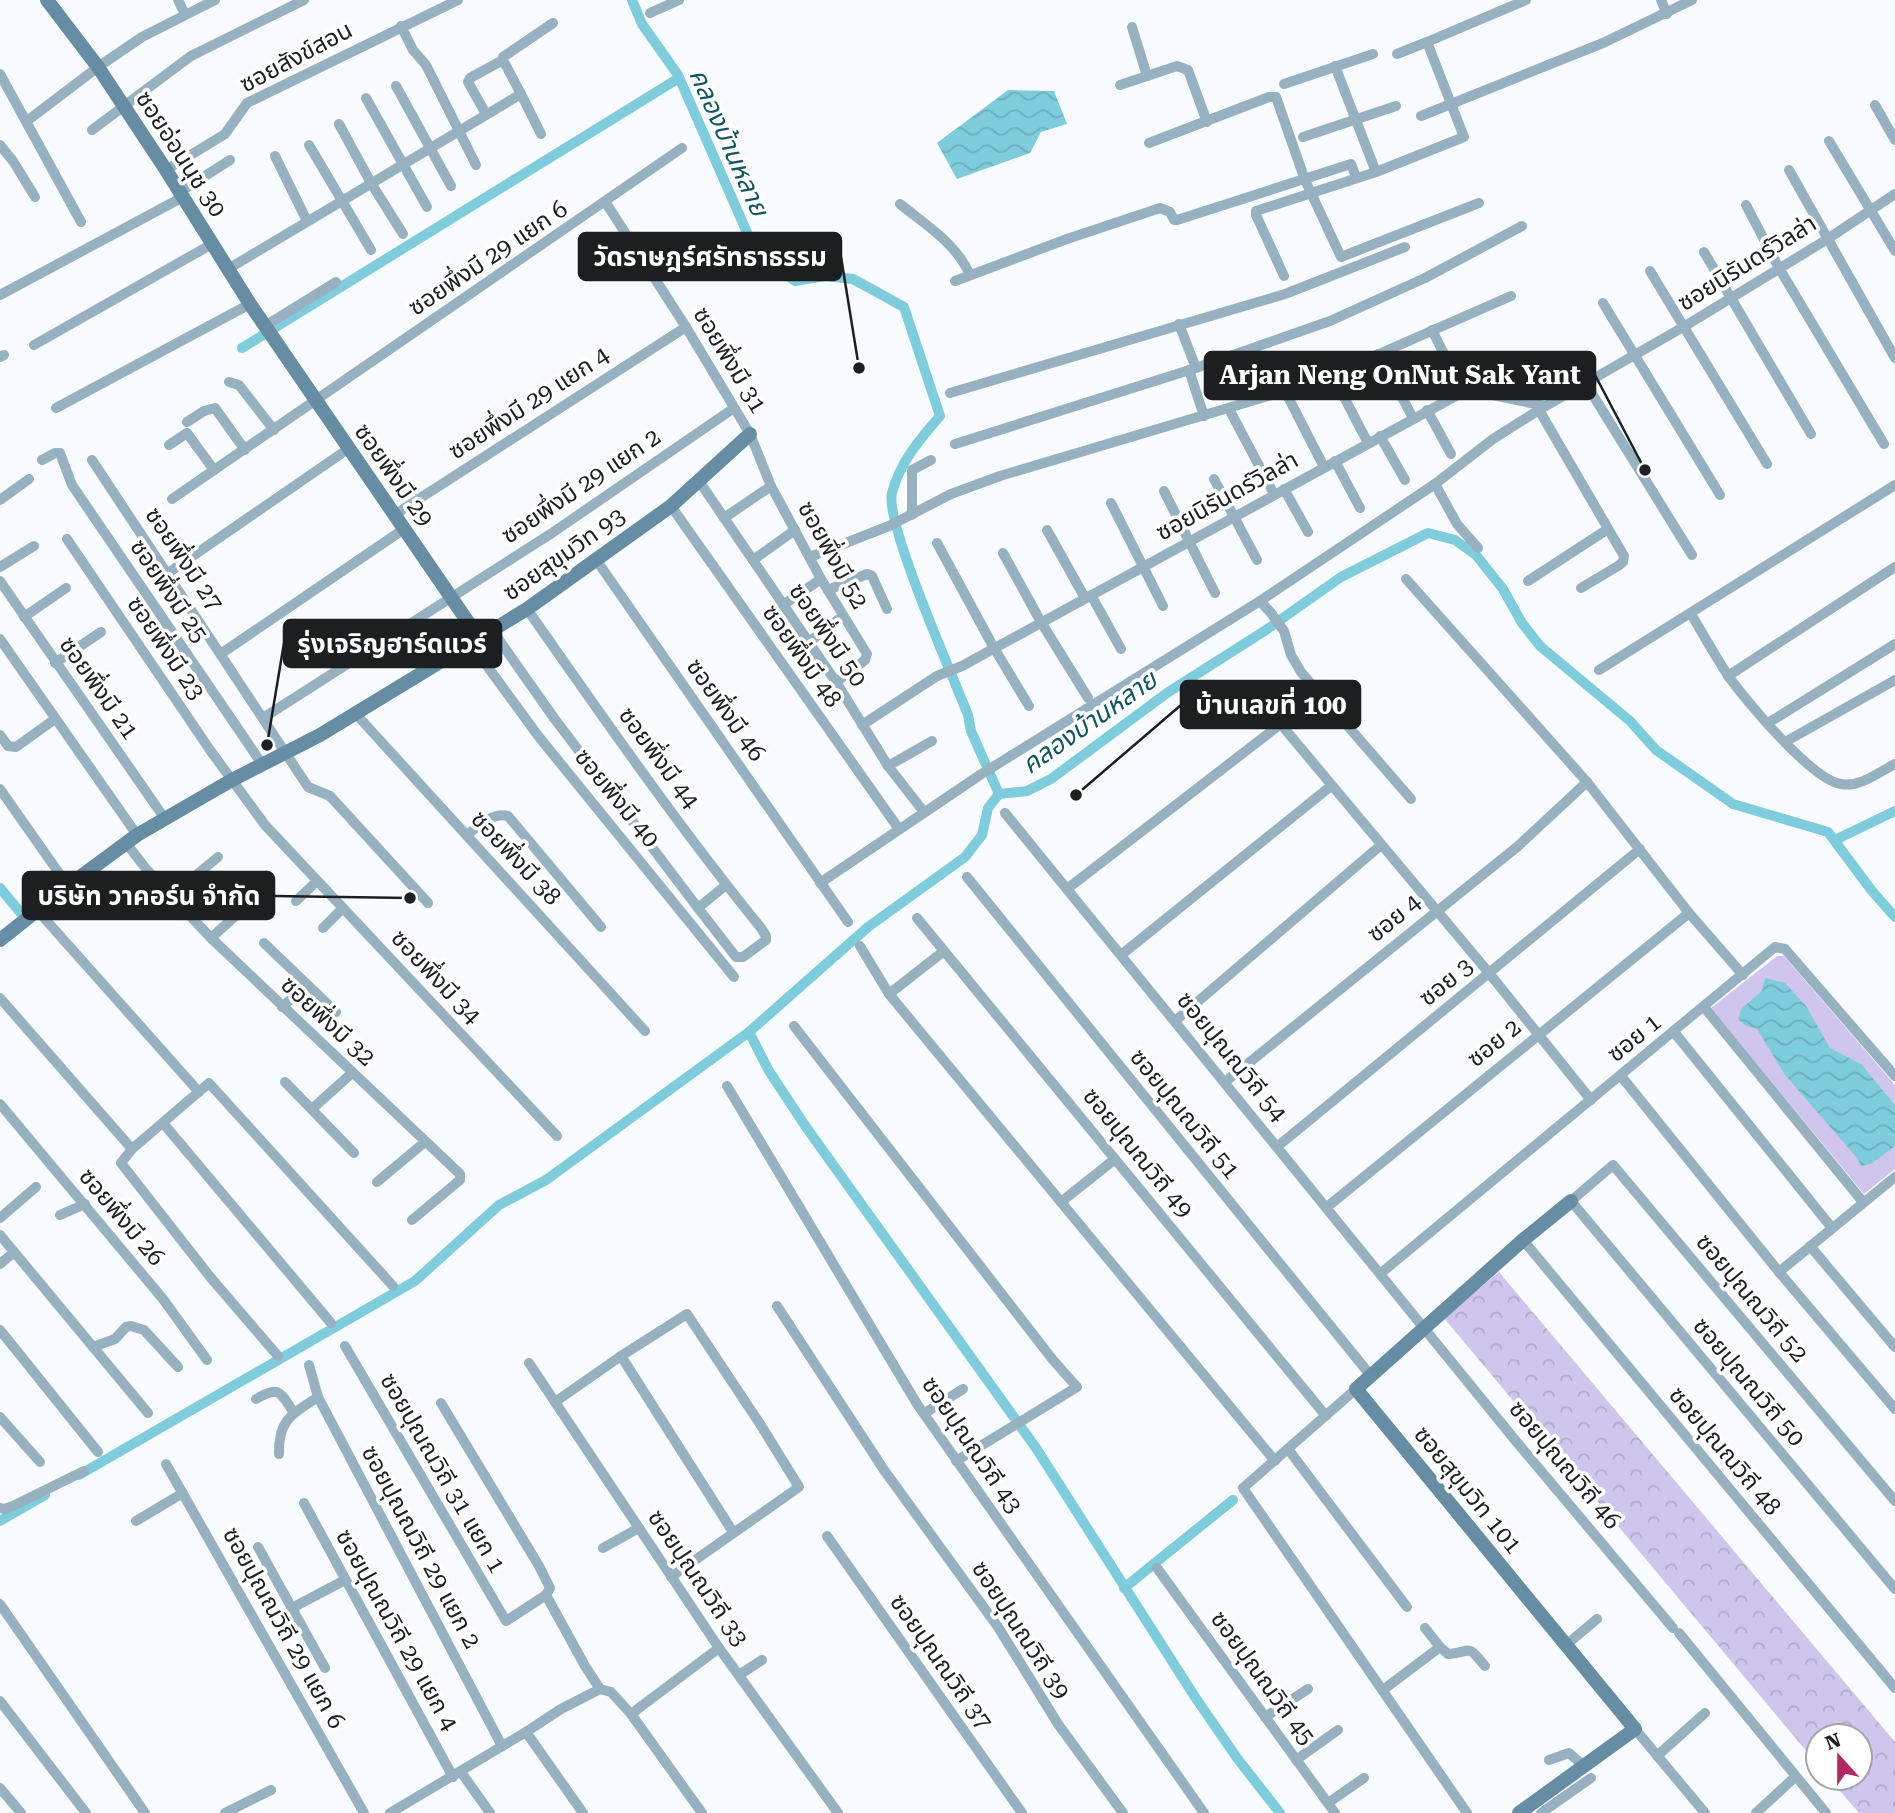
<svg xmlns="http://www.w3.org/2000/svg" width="1895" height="1813" viewBox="0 0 1895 1813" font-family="'Roboto Serif','Noto Sans Thai',serif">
	<defs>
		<pattern id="forest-crowns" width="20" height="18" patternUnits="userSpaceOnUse" patternTransform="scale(1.75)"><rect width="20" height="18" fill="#d0c5ed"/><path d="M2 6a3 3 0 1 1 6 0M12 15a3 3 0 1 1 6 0" fill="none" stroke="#b2a9cb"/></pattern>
		<pattern id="water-waves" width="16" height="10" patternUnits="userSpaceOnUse" patternTransform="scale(1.75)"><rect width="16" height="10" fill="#7eccdc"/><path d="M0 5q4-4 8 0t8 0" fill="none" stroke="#6cafbc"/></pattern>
	</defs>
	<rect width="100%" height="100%" fill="#f8fbff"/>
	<polygon fill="url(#forest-crowns)" points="1499,1272 1895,1742 1895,1813 1859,1813 1829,1778 1860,1778 1860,1736 1818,1736 1818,1765 1444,1318"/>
	<polygon fill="#d0c5ed" points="1777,956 1784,956 1895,1085 1895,1169 1864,1194 1711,1008"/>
	<g fill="url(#water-waves)">
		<polygon points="1008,90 1054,91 1067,124 1041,132 1030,153 957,179 937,143"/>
		<polygon points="1765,978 1785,983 1806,1006 1830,1048 1861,1064 1895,1105 1895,1146 1871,1164 1861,1166 1858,1159 1785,1075 1757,1029 1745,1025 1738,1019 1742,1008 1762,991"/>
	</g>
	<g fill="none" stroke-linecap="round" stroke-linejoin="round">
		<g stroke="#7eccdc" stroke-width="10">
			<path d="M632,0L642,24L678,75L756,253L795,281L825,276L853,279L904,307L940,416C920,439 900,462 892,493C884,521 954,679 968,715L971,731L999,794L1027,791L1051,779L1167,693L1266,630L1341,577L1428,533L1455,540L1476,555L1503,589L1522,623L1540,646L1630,721L1656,750L1733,804L1828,832L1872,891L1895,917"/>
			<polyline points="242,348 679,78"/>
			<polyline points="1835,840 1895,811"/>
			<polyline points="0,888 20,912"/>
			<polyline points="749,1032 769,1071 806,1127 1036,1448 1195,1697 1237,1758 1280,1813"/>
			<polyline points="79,1475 415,1281 499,1205 546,1180 749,1032 868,927 965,857 982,835 988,808 999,794"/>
			<polyline points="0,1521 45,1495"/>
			<polyline points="1124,1588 1233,1500"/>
		</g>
		<g stroke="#97b1c0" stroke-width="10">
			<polyline points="178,0 185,14"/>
			<polyline points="1661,0 1667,14"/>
			<polyline points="650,13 679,0"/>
			<polyline points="401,26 413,50 426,65 476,165"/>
			<polyline points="1132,27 1147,76"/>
			<polyline points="1427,42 1526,0"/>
			<polyline points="1335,66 1376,172"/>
			<polyline points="0,74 81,222"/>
			<polyline points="1284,84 1373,54"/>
			<polyline points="1120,85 1177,66 1188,70 1207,122"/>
			<polyline points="396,86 451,186"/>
			<polyline points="521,94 541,134"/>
			<polyline points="366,98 427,207"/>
			<polyline points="1875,105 1895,140"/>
			<polyline points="486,114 468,82 470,78 503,60"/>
			<polyline points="1421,116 1603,43 1692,0"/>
			<polyline points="27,121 98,67 142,37 215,0"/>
			<polyline points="339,124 371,183 403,234"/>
			<polyline points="92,130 191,56 304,0"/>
			<polyline points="1303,137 1396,106"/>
			<polyline points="1829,141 1895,251"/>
			<polyline points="1149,143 1269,97 1276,97 1305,180 1341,257 1479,203"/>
			<polyline points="0,145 13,161 35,197"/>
			<polyline points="309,145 371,250"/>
			<polyline points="275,156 307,221"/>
			<polyline points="166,170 225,134 247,103 458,0"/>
			<polyline points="1789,170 1895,358"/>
			<polyline points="180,192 230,160"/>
			<polyline points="606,203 686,327 750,434 771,486 821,579 867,654 865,660 836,682"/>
			<path d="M900,204C927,226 956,243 970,275"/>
			<polyline points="1746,205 1779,268 1884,444"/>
			<polyline points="1704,252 1811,434"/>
			<polyline points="228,269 521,94 503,60 503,57 553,23"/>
			<polyline points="1650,271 1767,464"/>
			<polyline points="1284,276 1256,215 1256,211 1376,172 1464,137 1427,42 1397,54"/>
			<polyline points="955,281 1067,239 1160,208 1170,212 1174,220 1177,220 1351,164 1356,177"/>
			<polyline points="0,295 183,197"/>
			<polyline points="1603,303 1720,495"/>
			<polyline points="1179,324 1196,368"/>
			<polyline points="265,326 336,282"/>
			<polyline points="1432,330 1463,392"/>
			<polyline points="34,345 212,244"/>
			<polyline points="1379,354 1413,418"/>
			<polyline points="0,357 4,355"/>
			<polyline points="1189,370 1204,416"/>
			<polyline points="1332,374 1368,443"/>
			<polyline points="229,382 239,385 274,430"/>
			<polyline points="1586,384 1692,555"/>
			<polyline points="1285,391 1324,467"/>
			<polyline points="950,393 1285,294 1405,247"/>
			<polyline points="56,408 250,304"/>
			<polyline points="1229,409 1274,494"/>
			<polyline points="1427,410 1451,454"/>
			<polyline points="1539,410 1624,556 1623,562 1618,566 1581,588"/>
			<polyline points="187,422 204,411 215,408 245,450"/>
			<polyline points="1380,436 1405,480"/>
			<polyline points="955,444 1196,368 1330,321 1425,278 1522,226"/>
			<polyline points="169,445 187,433 214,470"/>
			<polyline points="42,460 55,453 60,453 72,485 262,764"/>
			<polyline points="92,460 308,787 330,796 428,903"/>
			<polyline points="1335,461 1360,508"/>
			<polyline points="1214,479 1257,560"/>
			<polyline points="699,481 836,682 888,766 924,812"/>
			<polyline points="1435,484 1457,524 1478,548"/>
			<polyline points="1284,489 1308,532"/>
			<polyline points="1164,491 1215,593"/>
			<polyline points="172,499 682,148"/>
			<polyline points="0,500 29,479"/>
			<polyline points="1111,503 1163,606"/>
			<polyline points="671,506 899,829"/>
			<polyline points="394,515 686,327"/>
			<polyline points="912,515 912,470 931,460"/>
			<polyline points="724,518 771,486"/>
			<polyline points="1047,530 1085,598"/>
			<polyline points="67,539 210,750 265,825 557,1136"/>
			<polyline points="937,543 994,648 1029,706"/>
			<polyline points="1003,553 1041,622 1088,698"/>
			<polyline points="810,557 889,526 951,494 1000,476 1285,391 1379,354 1511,296"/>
			<polyline points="753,560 795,530"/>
			<polyline points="597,561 848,922"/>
			<polyline points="0,567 34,546"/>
			<polyline points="168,573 348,449"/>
			<polyline points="1406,579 1587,782 1689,913 1743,975"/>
			<polyline points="0,581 165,819"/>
			<polyline points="1528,581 1608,529"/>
			<polyline points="828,590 867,574 872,576 887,609"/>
			<polyline points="1091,595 1121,649"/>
			<polyline points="1260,601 1271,613 1284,631 1291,655 1301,672 1411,799"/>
			<polyline points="783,605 821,579"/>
			<path d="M527,609C603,717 678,826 761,928L766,936V940L743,957H736L698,908"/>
			<path d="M1691,614C1703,634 1714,654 1727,674C1744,699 1812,780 1841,784C1859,788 1879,772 1895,764"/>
			<polyline points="24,617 66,588"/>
			<polyline points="492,630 554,718 698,908 726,885"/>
			<polyline points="0,639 137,835"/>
			<polyline points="809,642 843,616"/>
			<polyline points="471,644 539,737 734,977"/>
			<polyline points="222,653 404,529"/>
			<polyline points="55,663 101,632"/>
			<polyline points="1599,670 1895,485"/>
			<polyline points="1728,676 1895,567"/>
			<polyline points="1248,685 1489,973 1591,1100"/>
			<polyline points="355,713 645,1031"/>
			<polyline points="263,718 552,533 734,408"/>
			<polyline points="1768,723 1895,644"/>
			<polyline points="862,725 937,676 962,666 1463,392 1469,390 1545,406"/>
			<polyline points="0,735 8,746 16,747 55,719"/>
			<polyline points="1785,742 1895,680"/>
			<polyline points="888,766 932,741"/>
			<polyline points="0,789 68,886"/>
			<polyline points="1005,813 1515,1440 1673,1628"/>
			<path d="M467,835C478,826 493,812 508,816L601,927"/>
			<polyline points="126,843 147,870 211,938 460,1174 460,1180 412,1220"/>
			<polyline points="967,877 1371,1376"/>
			<polyline points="820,883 980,775 1260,601 1435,484 1493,439 1539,410 1685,326 1826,240 1895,194"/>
			<polyline points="1067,889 1282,723"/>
			<polyline points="171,896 218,857"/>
			<polyline points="296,901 317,881"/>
			<polyline points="37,910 199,1092"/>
			<polyline points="917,918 1326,1416"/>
			<polyline points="323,928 342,909"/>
			<polyline points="211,938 263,891"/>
			<polyline points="264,943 336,1012"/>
			<polyline points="860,946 889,994 1275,1461"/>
			<polyline points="1121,955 1331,786"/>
			<polyline points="889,994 944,951"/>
			<polyline points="0,998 132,1149"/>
			<polyline points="282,1007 307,985"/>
			<polyline points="1704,1007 1863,1202"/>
			<polyline points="1175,1021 1381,845"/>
			<polyline points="794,1026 1053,1360 1077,1387 956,1461"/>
			<polyline points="1674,1032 1832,1228"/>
			<polyline points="1621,1076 1779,1272 1895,1409"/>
			<polyline points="285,1082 354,1153"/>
			<polyline points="1225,1082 1517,847 1587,782"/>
			<polyline points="727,1086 917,1404 1204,1813"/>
			<polyline points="0,1104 163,1299 207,1360"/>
			<polyline points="312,1109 352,1073"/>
			<polyline points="163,1123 331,1323"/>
			<polyline points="1278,1146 1640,849"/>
			<polyline points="377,1182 425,1142"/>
			<polyline points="1061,1202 1115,1159"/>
			<polyline points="1327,1207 1689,913"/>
			<polyline points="60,1215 85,1204"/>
			<polyline points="0,1218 36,1187"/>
			<polyline points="0,1235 148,1413"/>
			<polyline points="1523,1240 1895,1688"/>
			<polyline points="1810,1246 1895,1347"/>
			<polyline points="0,1264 13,1253"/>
			<polyline points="1779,1272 1895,1177"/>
			<polyline points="1381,1273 1775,947 1785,949 1895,1076"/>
			<polyline points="777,1306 884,1470 998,1627 1058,1724 1123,1813"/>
			<polyline points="0,1330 98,1452"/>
			<polyline points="345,1346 506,1621 546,1595 585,1666 600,1689 611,1692 631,1714 702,1813"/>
			<polyline points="93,1347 115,1339 126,1327 131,1326 144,1330 178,1367"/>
			<polyline points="278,1356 211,1278 121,1163 132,1149 209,1083 393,1286"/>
			<polyline points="621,1356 733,1532"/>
			<polyline points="529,1363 719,1648 838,1813"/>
			<polyline points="309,1365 318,1397 502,1746"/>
			<polyline points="1356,1389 1243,1488 1467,1813"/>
			<path d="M256,1399C280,1385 280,1392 294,1413"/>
			<polyline points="555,1402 621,1356 687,1314 760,1424 799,1487 671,1577"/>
			<polyline points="441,1403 539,1566 550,1588 546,1595"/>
			<polyline points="925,1413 963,1389"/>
			<polyline points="0,1417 40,1462"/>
			<polyline points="1288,1449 1407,1607"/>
			<path d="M279,1454C278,1420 292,1414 318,1397"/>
			<polyline points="166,1464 364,1813"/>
			<polyline points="1895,1501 1613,1165 1571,1201 1895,1589"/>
			<polyline points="304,1503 453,1777"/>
			<polyline points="0,1508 4,1509 13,1506 84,1471"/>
			<polyline points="136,1521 183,1493"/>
			<polyline points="827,1536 1022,1813"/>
			<polyline points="258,1547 325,1668"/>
			<polyline points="603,1548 639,1528"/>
			<polyline points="1157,1568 1335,1813"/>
			<polyline points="0,1604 145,1813"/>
			<polyline points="292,1608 345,1580"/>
			<path d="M1425,1628L1440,1647L1448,1654C1473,1652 1466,1643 1485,1666"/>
			<polyline points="1679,1633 1826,1813"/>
			<polyline points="1566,1645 1597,1619"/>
			<polyline points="739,1675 762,1660"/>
			<polyline points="1383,1690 1440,1647"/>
			<polyline points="0,1701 86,1813"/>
			<polyline points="631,1714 719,1648"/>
			<polyline points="1265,1717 1308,1689"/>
			<polyline points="1635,1729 1705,1813"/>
			<polyline points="526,1732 561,1709 600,1689"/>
			<polyline points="1657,1756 1705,1713"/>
			<polyline points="1296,1760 1338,1730"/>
			<polyline points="1549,1760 1569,1753 1584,1766"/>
			<polyline points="461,1772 490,1813"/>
			<polyline points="0,1788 21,1813"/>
			<polyline points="1328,1803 1364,1778"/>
			<polyline points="225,1813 271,1790"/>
			<polyline points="390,1813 526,1732 583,1813"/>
			<polyline points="1541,1813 1591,1778"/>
			<polyline points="1756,1813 1795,1777"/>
		</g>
		<g stroke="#668da3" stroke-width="14">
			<polyline points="47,0 98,67 166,170 250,304 479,638"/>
			<polyline points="0,940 68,886 137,835 232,780 320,735 527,609 671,506 750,434"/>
			<polyline points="1519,1813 1635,1729 1356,1389 1523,1240 1571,1201"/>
		</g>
	</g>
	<g text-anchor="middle" stroke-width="7" stroke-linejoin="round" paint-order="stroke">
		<g font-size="24" fill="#1c1f22" stroke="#fff">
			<text transform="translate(296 57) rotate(-28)" y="8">ซอยสังข์สอน</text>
			<text transform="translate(181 154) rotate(57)" y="8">ซอยอ่อนนุช 30</text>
			<text transform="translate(488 258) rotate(-34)" y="8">ซอยพึ่งมี 29 แยก 6</text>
			<text transform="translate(1747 263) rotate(-32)" y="8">ซอยนิรันดร์วิลล่า</text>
			<text transform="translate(730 360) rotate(59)" y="8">ซอยพึ่งมี 31</text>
			<text transform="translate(529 403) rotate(-33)" y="8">ซอยพึ่งมี 29 แยก 4</text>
			<text transform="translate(394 475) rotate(55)" y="8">ซอยพึ่งมี 29</text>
			<text transform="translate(581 486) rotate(-34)" y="8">ซอยพึ่งมี 29 แยก 2</text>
			<text transform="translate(1227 496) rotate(-29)" y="8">ซอยนิรันดร์วิลล่า</text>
			<text transform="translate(564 554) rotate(-35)" y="8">ซอยสุขุมวิท 93</text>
			<text transform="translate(833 555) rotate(61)" y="8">ซอยพึ่งมี 52</text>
			<text transform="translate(184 559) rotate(56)" y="8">ซอยพึ่งมี 27</text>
			<text transform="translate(169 591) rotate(56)" y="8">ซอยพึ่งมี 25</text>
			<text transform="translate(828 635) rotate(56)" y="8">ซอยพึ่งมี 50</text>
			<text transform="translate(166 648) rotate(56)" y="8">ซอยพึ่งมี 23</text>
			<text transform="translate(802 656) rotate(55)" y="8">ซอยพึ่งมี 48</text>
			<text transform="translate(99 688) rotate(55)" y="8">ซอยพึ่งมี 21</text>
			<text transform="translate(726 710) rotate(55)" y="8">ซอยพึ่งมี 46</text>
			<text transform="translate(659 758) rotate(54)" y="8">ซอยพึ่งมี 44</text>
			<text transform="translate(617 798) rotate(51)" y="8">ซอยพึ่งมี 40</text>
			<text transform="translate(516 858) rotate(47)" y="8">ซอยพึ่งมี 38</text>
			<text transform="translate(1394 918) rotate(-39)" y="8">ซอย 4</text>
			<text transform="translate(436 977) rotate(47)" y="8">ซอยพึ่งมี 34</text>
			<text transform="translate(1446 982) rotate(-39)" y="8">ซอย 3</text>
			<text transform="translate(328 1021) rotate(43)" y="8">ซอยพึ่งมี 32</text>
			<text transform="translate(1634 1038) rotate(-39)" y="8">ซอย 1</text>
			<text transform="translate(1494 1043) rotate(-39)" y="8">ซอย 2</text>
			<text transform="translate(1232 1057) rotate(51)" y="8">ซอยปุณณวิถี 54</text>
			<text transform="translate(1185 1114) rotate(51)" y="8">ซอยปุณณวิถี 51</text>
			<text transform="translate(1138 1153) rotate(51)" y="8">ซอยปุณณวิถี 49</text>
			<text transform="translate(122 1217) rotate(50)" y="8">ซอยพึ่งมี 26</text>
			<text transform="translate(1752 1298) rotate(50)" y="8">ซอยปุณณวิถี 52</text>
			<text transform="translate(1749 1382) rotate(50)" y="8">ซอยปุณณวิถี 50</text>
			<text transform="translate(972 1445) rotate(56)" y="8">ซอยปุณณวิถี 43</text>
			<text transform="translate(1725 1451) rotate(50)" y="8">ซอยปุณณวิถี 48</text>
			<text transform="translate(1565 1465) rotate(50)" y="8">ซอยปุณณวิถี 46</text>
			<text transform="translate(443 1473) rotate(60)" y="8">ซอยปุณณวิถี 31 แยก 1</text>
			<text transform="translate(1468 1490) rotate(51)" y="8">ซอยสุขุมวิท 101</text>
			<text transform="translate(421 1547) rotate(62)" y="8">ซอยปุณณวิถี 29 แยก 2</text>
			<text transform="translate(698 1578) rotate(56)" y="8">ซอยปุณณวิถี 33</text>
			<text transform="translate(284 1628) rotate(61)" y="8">ซอยปุณณวิถี 29 แยก 6</text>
			<text transform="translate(397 1630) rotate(61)" y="8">ซอยปุณณวิถี 29 แยก 4</text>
			<text transform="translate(1021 1630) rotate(57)" y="8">ซอยปุณณวิถี 39</text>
			<text transform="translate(941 1662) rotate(55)" y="8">ซอยปุณณวิถี 37</text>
			<text transform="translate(1263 1678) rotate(54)" y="8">ซอยปุณณวิถี 45</text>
		</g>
		<g font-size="26" font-style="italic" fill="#115561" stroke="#fff">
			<text transform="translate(729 142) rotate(66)" y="9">คลองบ้านหลาย</text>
			<text transform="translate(1089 722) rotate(-35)" y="9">คลองบ้านหลาย</text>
		</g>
	</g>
	<path fill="none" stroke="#1c1f22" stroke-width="2.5" d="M859 368L841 257M1645 470L1595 375M267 745L284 643M1076 795L1181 705M410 898L274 896"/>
	<g fill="#1c1f22" stroke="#fff" stroke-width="2.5">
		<circle cx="859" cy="368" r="7"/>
		<circle cx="1645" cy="470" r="7"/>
		<circle cx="267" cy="745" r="7"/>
		<circle cx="1076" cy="795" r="7"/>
		<circle cx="410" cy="898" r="7"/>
	</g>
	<g fill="#1c1f22" stroke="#1c1f22" stroke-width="2.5">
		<rect x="579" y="233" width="262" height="47" rx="7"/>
		<rect x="1205" y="352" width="390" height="47" rx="7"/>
		<rect x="284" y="620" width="217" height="47" rx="7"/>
		<rect x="1181" y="681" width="179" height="47" rx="7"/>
		<rect x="23" y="872" width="251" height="47" rx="7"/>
	</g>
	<g font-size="26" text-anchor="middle" font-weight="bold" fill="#fff">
		<text x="710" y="266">วัดราษฎร์ศรัทธาธรรม</text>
		<text x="1400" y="384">Arjan Neng OnNut Sak Yant</text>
		<text x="392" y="653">รุ่งเจริญฮาร์ดแวร์</text>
		<text x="1271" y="714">บ้านเลขที่ 100</text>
		<text x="149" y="905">บริษัท วาคอร์น จำกัด</text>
	</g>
	<g transform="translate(1839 1757) rotate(339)"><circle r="33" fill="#ffffff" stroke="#a4a5a7" stroke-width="2"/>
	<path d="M0-5L12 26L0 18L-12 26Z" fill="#b42964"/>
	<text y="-10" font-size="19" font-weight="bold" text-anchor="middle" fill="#1c1f22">N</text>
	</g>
</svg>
